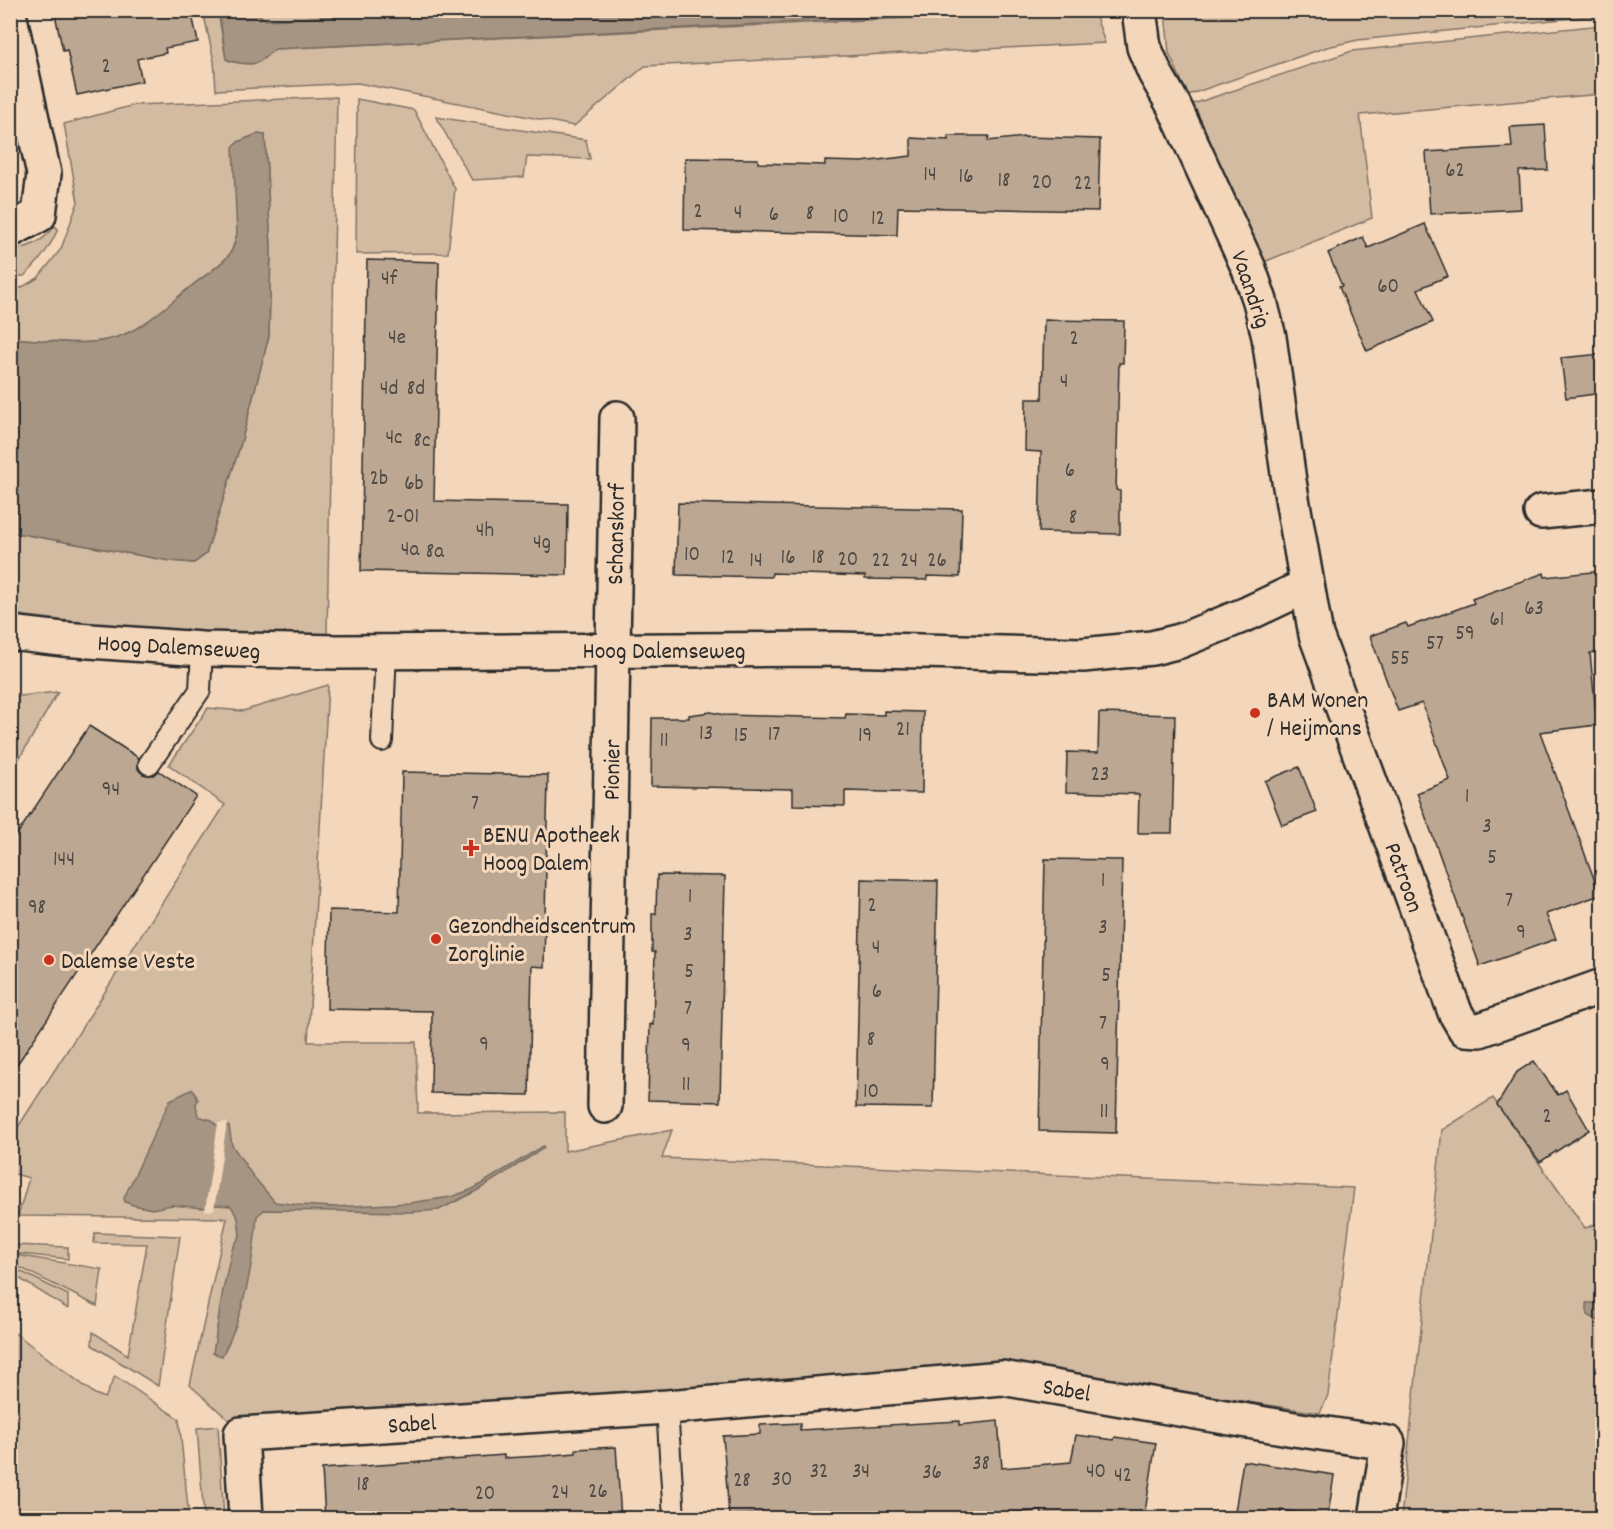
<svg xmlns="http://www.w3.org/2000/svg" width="1613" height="1529" viewBox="0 0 1613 1529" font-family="Dekko,sans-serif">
	<rect width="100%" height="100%" fill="#f4d7ba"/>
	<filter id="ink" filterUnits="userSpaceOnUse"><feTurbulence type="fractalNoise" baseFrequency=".0167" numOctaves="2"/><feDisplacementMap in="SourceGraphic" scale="12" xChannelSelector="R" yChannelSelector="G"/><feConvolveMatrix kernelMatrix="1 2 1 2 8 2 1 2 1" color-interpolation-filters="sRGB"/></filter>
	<g filter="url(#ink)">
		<g fill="#d3bba2" stroke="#7f7366" stroke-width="1.5">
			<polygon points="1602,10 1602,15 1358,40 1327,47 1188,95 1169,53 1165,11"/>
			<path d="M203,11H218L226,59C231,62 234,62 240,63C258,66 261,60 274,49L1051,11H1094L1105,43L645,66L574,126L358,83L216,90L214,61Z"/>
			<polygon points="254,11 424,11 266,20"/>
			<polygon points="1602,25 1602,94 1360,115 1372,218 1264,262 1190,105 1352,51"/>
			<path d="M337,97L327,634H194L152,631L11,614V532L170,561L194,563L206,554L241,443L269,336L271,248L265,135L257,134L238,142L237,234C235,241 234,248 229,255C220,266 206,275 194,284C168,305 140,334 106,340C76,346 41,340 11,338L10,294L38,278L61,249L78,202L64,124L134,105Z"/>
			<polygon points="357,99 414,110 455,189 448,253 356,254"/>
			<polygon points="436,117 586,140 590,159 527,157 524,177 472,180"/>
			<path d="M55,226L58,229C50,247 39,263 24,276L11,277V251C30,247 43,242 55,226Z"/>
			<polygon points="328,685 308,1042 416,1042 418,1113 565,1112 565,1151 672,1130 662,1158 1354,1188 1328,1395 1320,1413 1004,1365 231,1422 190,1385 227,1218 18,1216 29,1178 11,1173 11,1138 225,805 169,765 208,708 243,711"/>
			<polygon points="58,692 11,773 11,697"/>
			<polygon points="1493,1098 1585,1228 1602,1222 1602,1518 1401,1518 1442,1130"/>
			<polygon points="95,1233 180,1236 158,1386 92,1345 93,1332 128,1355 147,1244 94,1243"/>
			<polygon points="11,1245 68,1247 68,1259 11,1253"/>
			<polygon points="15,1255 102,1269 97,1306 11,1263"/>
			<polygon points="10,1266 68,1295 68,1309 11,1273"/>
			<polygon points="11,1330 95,1394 105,1398 115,1376 179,1419 189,1518 11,1518"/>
			<polygon points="218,1426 224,1518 204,1518 197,1428"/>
		</g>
		<g fill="#a79583" stroke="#756b60" stroke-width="1.5">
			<path d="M427,11V10L1099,11L976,13L275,49C260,61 260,66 240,63C234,62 231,62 226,59L219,11H254L266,20Z"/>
			<path d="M257,134L265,135L271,248L269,336L241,443L206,554L194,563L170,561L11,532V338C41,340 76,346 106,340C139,334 165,307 190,287C203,277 219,267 229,255C234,248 235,241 237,234L233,147L238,142Z"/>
			<path d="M193,1089L198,1100L196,1104L198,1116L212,1120L216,1125L229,1126L232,1145L252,1175L275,1202L299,1205L334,1207L409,1203L451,1197L473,1189L543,1146L544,1148L478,1190L439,1210L411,1212L264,1210L257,1216C253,1263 245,1314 222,1356L213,1353L223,1290L232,1249L240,1236L238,1218L231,1206L217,1205L203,1208L172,1205L152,1209L133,1205L125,1202L124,1198L170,1100Z"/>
			<polygon points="1586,1303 1602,1303 1602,1323 1588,1315"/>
		</g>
		<polygon fill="#f4d7ba" points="227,1122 214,1210 205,1211 218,1123"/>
		<g fill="#bca792" stroke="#2b2b2b" stroke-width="1.5">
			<polygon points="54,10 191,10 198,42 165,48 166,53 137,59 142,81 77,95 67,50 63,51"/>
			<polygon points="1545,125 1548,170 1519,171 1521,209 1430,214 1426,152 1512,147 1510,127"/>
			<polygon points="948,136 989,136 988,141 1024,137 1100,139 1098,211 898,207 897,235 684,230 685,158 758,159 758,163 825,165 825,161 862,162 911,156 911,138 948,140"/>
			<polygon points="1425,224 1448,276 1418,289 1433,322 1367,351 1339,287 1342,286 1328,253 1363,237 1368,248"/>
			<polygon points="367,260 439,262 434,501 568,504 567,575 361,571"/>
			<polygon points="1044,320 1124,321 1123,363 1119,363 1117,452 1116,490 1120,491 1120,534 1039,532 1041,452 1025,451 1026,399 1042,399"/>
			<polygon points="1602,354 1602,393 1566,398 1561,358"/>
			<polygon points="678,503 962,509 960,577 927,576 927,580 865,579 865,576 772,573 771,577 676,575"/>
			<polygon points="1602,571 1602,651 1590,653 1597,725 1540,732 1600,895 1546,914 1556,939 1480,966 1417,793 1450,780 1422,703 1398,711 1370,636 1406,623 1408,627 1474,603 1472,599 1544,573 1545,577"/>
			<polygon points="884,711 923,712 922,793 845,791 845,806 793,805 793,789 651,786 652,718 689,718 689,715 711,712 724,715 845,718 846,714 884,715"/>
			<polygon points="1099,713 1175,715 1172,833 1138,833 1139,794 1066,792 1067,752 1098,753"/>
			<polygon points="89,726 139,758 138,769 143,774 154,775 159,771 196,796 10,1075 10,845"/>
			<polygon points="1299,767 1317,812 1282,825 1265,781"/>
			<polygon points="402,772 548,775 544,967 532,966 529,1095 431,1093 432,1011 327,1009 329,910 399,912"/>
			<polygon points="1045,859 1122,860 1116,1133 1039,1131"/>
			<polygon points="657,875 725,876 720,1102 648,1100 650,1024 653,1025 654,988 655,952 652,952 652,914 656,914"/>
			<polygon points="861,879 938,881 933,1108 856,1107"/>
			<polygon points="1534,1061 1558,1095 1566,1090 1589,1130 1540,1162 1497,1105 1517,1072"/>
			<polygon points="959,1421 959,1425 998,1421 1002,1468 1071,1462 1076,1435 1114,1440 1115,1437 1156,1443 1144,1518 1041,1518 1042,1511 964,1516 964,1518 902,1518 902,1513 804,1518 803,1511 729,1516 723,1436 760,1434 760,1425 800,1423 800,1430"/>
			<polygon points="616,1447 621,1518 325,1518 322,1469 465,1459 465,1458 504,1455 504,1458 541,1456 576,1453 576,1449"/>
			<polygon points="1243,1461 1334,1475 1328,1516 1281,1510 1280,1518 1234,1518"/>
		</g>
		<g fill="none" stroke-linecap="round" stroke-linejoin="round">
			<g stroke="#2b2b2b" stroke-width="24">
				<g id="lane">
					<polyline points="382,741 386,651"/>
					<polyline points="149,764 200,690 202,649"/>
					<polyline points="667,1407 674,1518"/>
				</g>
			</g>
			<g stroke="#2b2b2b" stroke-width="38">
				<g id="street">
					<polyline points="1139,10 1144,47 1155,73 1174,106 1249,269 1260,301 1269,337 1289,481 1316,635 1455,1012 1465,1029 1480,1030 1602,986"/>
					<polyline points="10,18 44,174 39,215 10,230"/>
					<polyline points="1541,512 1602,506"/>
					<polyline points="10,633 62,639 202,649 337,652 837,649 1083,655 1152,648 1180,641 1249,613 1306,586"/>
					<polyline points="605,1106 617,418"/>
					<polyline points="246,1518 241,1434 667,1407 1002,1378 1294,1429 1388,1443 1376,1518"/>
				</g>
			</g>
			<use href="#lane" stroke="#f4d7ba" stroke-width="20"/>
			<use href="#street" stroke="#f4d7ba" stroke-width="33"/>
		</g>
	</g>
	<g fill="#c8321e" stroke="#f4d7ba" stroke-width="2">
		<circle cx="1255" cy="713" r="6"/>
		<path d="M468 839h6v6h6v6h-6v6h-6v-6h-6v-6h6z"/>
		<circle cx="436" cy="939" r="6"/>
		<circle cx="49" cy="960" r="6"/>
	</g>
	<g text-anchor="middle" stroke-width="6" stroke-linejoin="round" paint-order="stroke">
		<g font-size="21" fill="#4f4a45">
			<text x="106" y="72">2</text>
			<text x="1455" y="176">62</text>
			<text x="930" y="180">14</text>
			<text x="966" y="182">16</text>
			<text x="1004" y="186">18</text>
			<text x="1042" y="188">20</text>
			<text x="1083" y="189">22</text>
			<text x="698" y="217">2</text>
			<text x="738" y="218">4</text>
			<text x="810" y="219">8</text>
			<text x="774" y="220">6</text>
			<text x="841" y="222">10</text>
			<text x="878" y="224">12</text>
			<text x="389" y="284">4f</text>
			<text x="1388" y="292">60</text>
			<text x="397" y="343">4e</text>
			<text x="1074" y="344">2</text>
			<text x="1064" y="387">4</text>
			<text x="389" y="394">4d</text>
			<text x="416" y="394">8d</text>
			<text x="394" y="443">4c</text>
			<text x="422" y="446">8c</text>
			<text x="1070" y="476">6</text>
			<text x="379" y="484">2b</text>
			<text x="414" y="489">6b</text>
			<text x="403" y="522">2-01</text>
			<text x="1073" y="523">8</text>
			<text x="485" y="536">4h</text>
			<text x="542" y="548">4g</text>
			<text x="410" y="555">4a</text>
			<text x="435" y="557">8a</text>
			<text x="692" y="560">10</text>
			<text x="728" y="563">12</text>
			<text x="788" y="563">16</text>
			<text x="818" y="563">18</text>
			<text x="848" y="565">20</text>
			<text x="756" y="566">14</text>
			<text x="881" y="566">22</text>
			<text x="909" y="566">24</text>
			<text x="937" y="566">26</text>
			<text x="1534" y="614">63</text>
			<text x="1497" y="625">61</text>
			<text x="1465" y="639">59</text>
			<text x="1435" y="649">57</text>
			<text x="1400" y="664">55</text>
			<text x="903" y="735">21</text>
			<text x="706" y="739">13</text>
			<text x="774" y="740">17</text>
			<text x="741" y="741">15</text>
			<text x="865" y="741">19</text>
			<text x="664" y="746">11</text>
			<text x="1100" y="780">23</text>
			<text x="111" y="795">94</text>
			<text x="1467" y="802">1</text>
			<text x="475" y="809">7</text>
			<text x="1487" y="832">3</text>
			<text x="1492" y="863">5</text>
			<text x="64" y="865">144</text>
			<text x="1103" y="886">1</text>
			<text x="690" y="902">1</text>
			<text x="1509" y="906">7</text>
			<text x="872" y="911">2</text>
			<text x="37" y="913">98</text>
			<text x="1103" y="933">3</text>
			<text x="1521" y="938">9</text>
			<text x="688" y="940">3</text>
			<text x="876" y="953">4</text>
			<text x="689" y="977">5</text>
			<text x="1106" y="981">5</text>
			<text x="877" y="997">6</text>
			<text x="688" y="1014">7</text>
			<text x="1103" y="1029">7</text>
			<text x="871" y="1045">8</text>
			<text x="484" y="1050">9</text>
			<text x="686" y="1051">9</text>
			<text x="1105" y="1070">9</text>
			<text x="686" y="1090">11</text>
			<text x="871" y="1097">10</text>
			<text x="1104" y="1117">11</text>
			<text x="1547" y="1122">2</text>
			<text x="981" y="1469">38</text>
			<text x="819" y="1477">32</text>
			<text x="861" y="1477">34</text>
			<text x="1096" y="1477">40</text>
			<text x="932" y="1478">36</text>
			<text x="1123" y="1481">42</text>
			<text x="782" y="1485">30</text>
			<text x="742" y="1486">28</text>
			<text x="363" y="1490">18</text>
			<text x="598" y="1497">26</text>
			<text x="560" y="1498">24</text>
			<text x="485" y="1499">20</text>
		</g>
		<g font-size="24" fill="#2b2b2b" stroke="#f4d7ba">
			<text transform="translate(1252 289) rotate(71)" y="8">Vaandrig</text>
			<text transform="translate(615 534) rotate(-89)" y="8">Schanskorf</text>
			<text transform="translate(179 646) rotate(3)" y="8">Hoog Dalemseweg</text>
			<text x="664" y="658">Hoog Dalemseweg</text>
			<text transform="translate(611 770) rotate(-89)" y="8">Pionier</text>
			<text transform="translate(1405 877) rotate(70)" y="8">Patroon</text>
			<text transform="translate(1067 1389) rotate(10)" y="8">Sabel</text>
			<text transform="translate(412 1423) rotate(-4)" y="8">Sabel</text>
		</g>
		<g font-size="24" fill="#2b2b2b" stroke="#f4d7ba" text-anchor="start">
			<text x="1267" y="707">BAM Wonen<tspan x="1267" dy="28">/ Heijmans</tspan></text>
			<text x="483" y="842">BENU Apotheek<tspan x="483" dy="28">Hoog Dalem</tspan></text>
			<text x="448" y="933">Gezondheidscentrum<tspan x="448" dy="28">Zorglinie</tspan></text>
			<text x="61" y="968">Dalemse Veste</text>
		</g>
	</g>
	<rect width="1613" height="1529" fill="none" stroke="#f4d7ba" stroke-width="36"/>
	<rect x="18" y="18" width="1577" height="1493" fill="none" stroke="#2b2b2b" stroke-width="2" filter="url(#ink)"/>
</svg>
